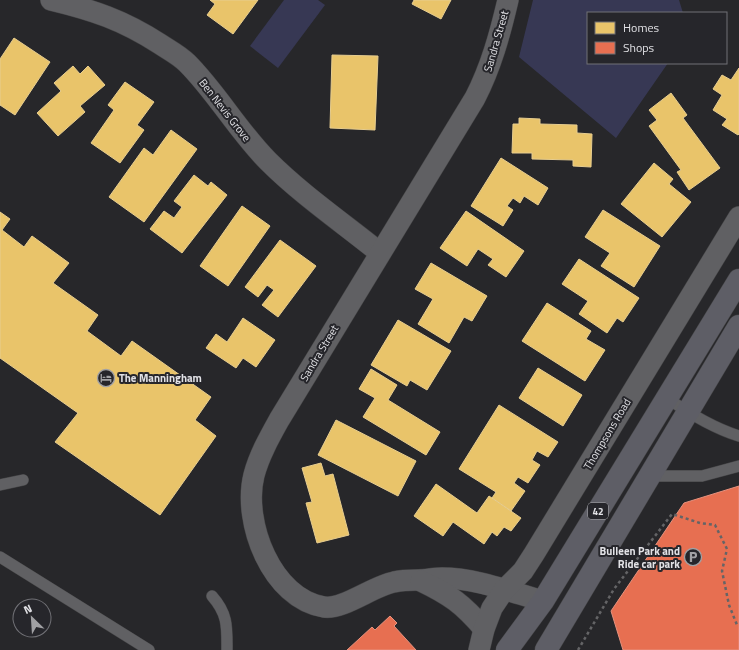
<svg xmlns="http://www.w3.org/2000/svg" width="739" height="650" viewBox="0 0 739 650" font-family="'Titillium Web',sans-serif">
	<rect width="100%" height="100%" fill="#27272a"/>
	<g fill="#373854">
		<polygon points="284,0 318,0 325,5 278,68 250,46"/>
		<polygon points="533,0 679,0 683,13 588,13 588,63 668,63 616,138 519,57"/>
	</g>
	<g fill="#e9c46a" stroke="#e7cd8f">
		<polygon points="210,0 258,0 233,34 207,15 215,4"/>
		<polygon points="414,0 451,0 441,19 412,4"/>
		<polygon points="14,38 50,62 15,115 0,105 0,59"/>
		<polygon points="332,55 378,56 375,130 330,128"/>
		<polygon points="73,66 80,74 88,66 105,85 80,106 85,112 58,136 37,113 61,91 54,83"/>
		<polygon points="739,68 739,134 738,135 722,125 727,119 713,110 722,95 713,89 722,75 731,80"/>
		<polygon points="125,82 154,102 137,125 144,130 120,163 91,143 114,110 108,105"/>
		<polygon points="671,93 687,115 683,118 720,168 689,190 677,172 681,170 649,126 657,120 649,110"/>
		<polygon points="519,118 540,119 540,124 577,125 577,133 592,134 591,167 573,166 573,160 532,159 532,153 512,153 513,124 519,124"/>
		<polygon points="171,130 197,149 144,222 109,197 144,148 153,155"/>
		<polygon points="501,158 548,188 538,205 524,196 520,203 513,198 507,206 513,210 503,226 471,206"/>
		<polygon points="654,163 673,179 669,184 691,202 662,237 621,204"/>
		<polygon points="194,175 208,186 211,182 227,195 182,253 150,229 164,211 174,218 182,207 174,201"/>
		<polygon points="242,206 270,226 228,286 200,266"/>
		<polygon points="603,210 660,246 634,287 601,266 610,253 585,237"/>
		<polygon points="466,211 524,251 506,277 488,265 493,259 478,249 467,266 440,248"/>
		<polygon points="0,212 10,219 2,230 24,247 32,236 69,263 53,283 98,315 87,331 121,356 132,341 211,397 195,420 216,436 160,515 55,442 78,413 0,358"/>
		<polygon points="280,240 316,266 278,317 262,305 274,290 267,285 258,297 245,287"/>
		<polygon points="579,259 639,298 623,322 617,318 607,333 579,314 588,301 562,284"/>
		<polygon points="431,263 487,296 472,321 464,317 449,343 418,324 433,299 415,289"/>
		<polygon points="547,303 591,331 586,339 605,350 585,381 522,341"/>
		<polygon points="243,318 275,340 256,367 243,358 236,368 206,348 216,334 227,342"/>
		<polygon points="398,320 451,351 427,390 410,380 407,386 371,365"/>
		<polygon points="538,368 582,395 563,426 519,398"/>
		<polygon points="371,369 397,385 388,400 440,432 426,455 363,417 375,398 359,389"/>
		<polygon points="499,405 558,442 548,457 537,451 532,460 540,465 528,483 518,477 514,483 525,491 511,511 492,498 496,492 459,469"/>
		<polygon points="336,420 416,461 398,496 318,455"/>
		<polygon points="321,463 325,476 333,474 349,535 317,543 306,503 312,502 302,468"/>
		<polygon points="436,484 477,513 489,496 521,518 511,531 504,527 497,536 492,532 484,544 453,522 443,536 414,516"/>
	</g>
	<g fill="#e76f51" stroke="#e6927e">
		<polygon points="739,486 739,650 623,650 611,611 684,503"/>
		<polygon points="390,616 397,623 394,626 416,650 347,650 372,627 375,630"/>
	</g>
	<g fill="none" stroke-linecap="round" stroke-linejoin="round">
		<g stroke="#434345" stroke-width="12">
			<g id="service">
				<path d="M667,398C690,414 713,428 739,436"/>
				<polyline points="651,476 702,476 739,466"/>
				<polyline points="0,485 23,480"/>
				<polyline points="0,557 149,650"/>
				<path d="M212,596C228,614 227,627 227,650"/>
			</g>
		</g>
		<g stroke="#434345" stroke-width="22">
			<g id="minor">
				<path d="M51,0C93,10 123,20 160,44C169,50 179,55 187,63C217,93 238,131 268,161C302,195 343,223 380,253"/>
				<path d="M508,0C500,34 491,67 475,98L279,420C269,438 259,456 254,475C242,522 272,599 324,607C343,610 373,586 394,582C402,580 410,580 418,580C426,580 434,578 442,578C476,578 511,592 543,601"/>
				<path d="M421,581C450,595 463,604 484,629"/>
				<polyline points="479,650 484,629 492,608 504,590 523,571 534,554 739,217"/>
			</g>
		</g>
		<g stroke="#434345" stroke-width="23">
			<g id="primary">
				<polyline points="507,650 543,601 739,280"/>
				<polyline points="546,650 739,326"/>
			</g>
		</g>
		<polyline stroke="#646466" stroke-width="2.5" stroke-dasharray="3 3" stroke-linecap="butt" points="578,650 614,589 672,514 700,523 715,525 727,549 722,571 729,605 737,625 739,625"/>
		<use href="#service" stroke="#606063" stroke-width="11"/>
		<use href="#minor" stroke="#606063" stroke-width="21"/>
		<use href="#primary" stroke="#5e5e66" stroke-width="22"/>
	</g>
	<defs>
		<g id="hotel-ring" transform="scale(0.9)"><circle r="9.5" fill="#26262b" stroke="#a1a1a4" stroke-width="1.5"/><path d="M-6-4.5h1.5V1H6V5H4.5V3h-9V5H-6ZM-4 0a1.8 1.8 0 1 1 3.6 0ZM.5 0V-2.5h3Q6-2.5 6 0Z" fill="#a1a1a4"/></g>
		<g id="parking-ring" transform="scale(0.9)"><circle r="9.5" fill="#26262b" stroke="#a1a1a4" stroke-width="1.5"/><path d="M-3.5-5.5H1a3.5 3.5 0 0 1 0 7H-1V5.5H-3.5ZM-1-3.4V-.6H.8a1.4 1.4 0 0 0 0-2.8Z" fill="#a1a1a4"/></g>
	</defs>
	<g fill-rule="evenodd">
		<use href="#hotel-ring" x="106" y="378"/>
		<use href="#parking-ring" x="693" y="557"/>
	</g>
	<g text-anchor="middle" stroke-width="4" stroke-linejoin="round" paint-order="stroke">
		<rect fill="#26262b" stroke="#aaaaae" stroke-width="1" x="588" y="503" width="20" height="16" rx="3"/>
		<g font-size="10" font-weight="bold" fill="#e2e2e6">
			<text x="598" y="515">42</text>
		</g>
		<g font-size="11" fill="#e2e2e6" stroke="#26262b">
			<text transform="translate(496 41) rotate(-74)" y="4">Sandra Street</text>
			<text transform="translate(225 110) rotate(52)" y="4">Ben Nevis Grove</text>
			<text transform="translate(319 353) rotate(-59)" y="4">Sandra Street</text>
			<text transform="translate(607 434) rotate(-59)" y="4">Thompsons Road</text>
		</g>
		<g font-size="11" font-weight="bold" fill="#e2e2e6" stroke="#26262b" text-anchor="start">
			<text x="119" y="382">The Manningham</text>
			<text x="680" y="555" text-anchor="end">Bulleen Park and<tspan x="680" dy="13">Ride car park</tspan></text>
		</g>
	</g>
	<rect x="587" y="12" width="140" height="52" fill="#26262b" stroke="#717176"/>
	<rect x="595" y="22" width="20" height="12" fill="#e9c46a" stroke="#717176"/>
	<text x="623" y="32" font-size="12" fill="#e2e2e6">Homes</text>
	<rect x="595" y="42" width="20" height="12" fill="#e76f51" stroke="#717176"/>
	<text x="623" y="52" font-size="12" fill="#e2e2e6">Shops</text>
	<g transform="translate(32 618) rotate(335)"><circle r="19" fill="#26262b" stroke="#717176"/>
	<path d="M0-3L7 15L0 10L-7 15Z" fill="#a1a1a4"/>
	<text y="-6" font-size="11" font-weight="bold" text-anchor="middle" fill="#e2e2e6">N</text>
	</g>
</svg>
